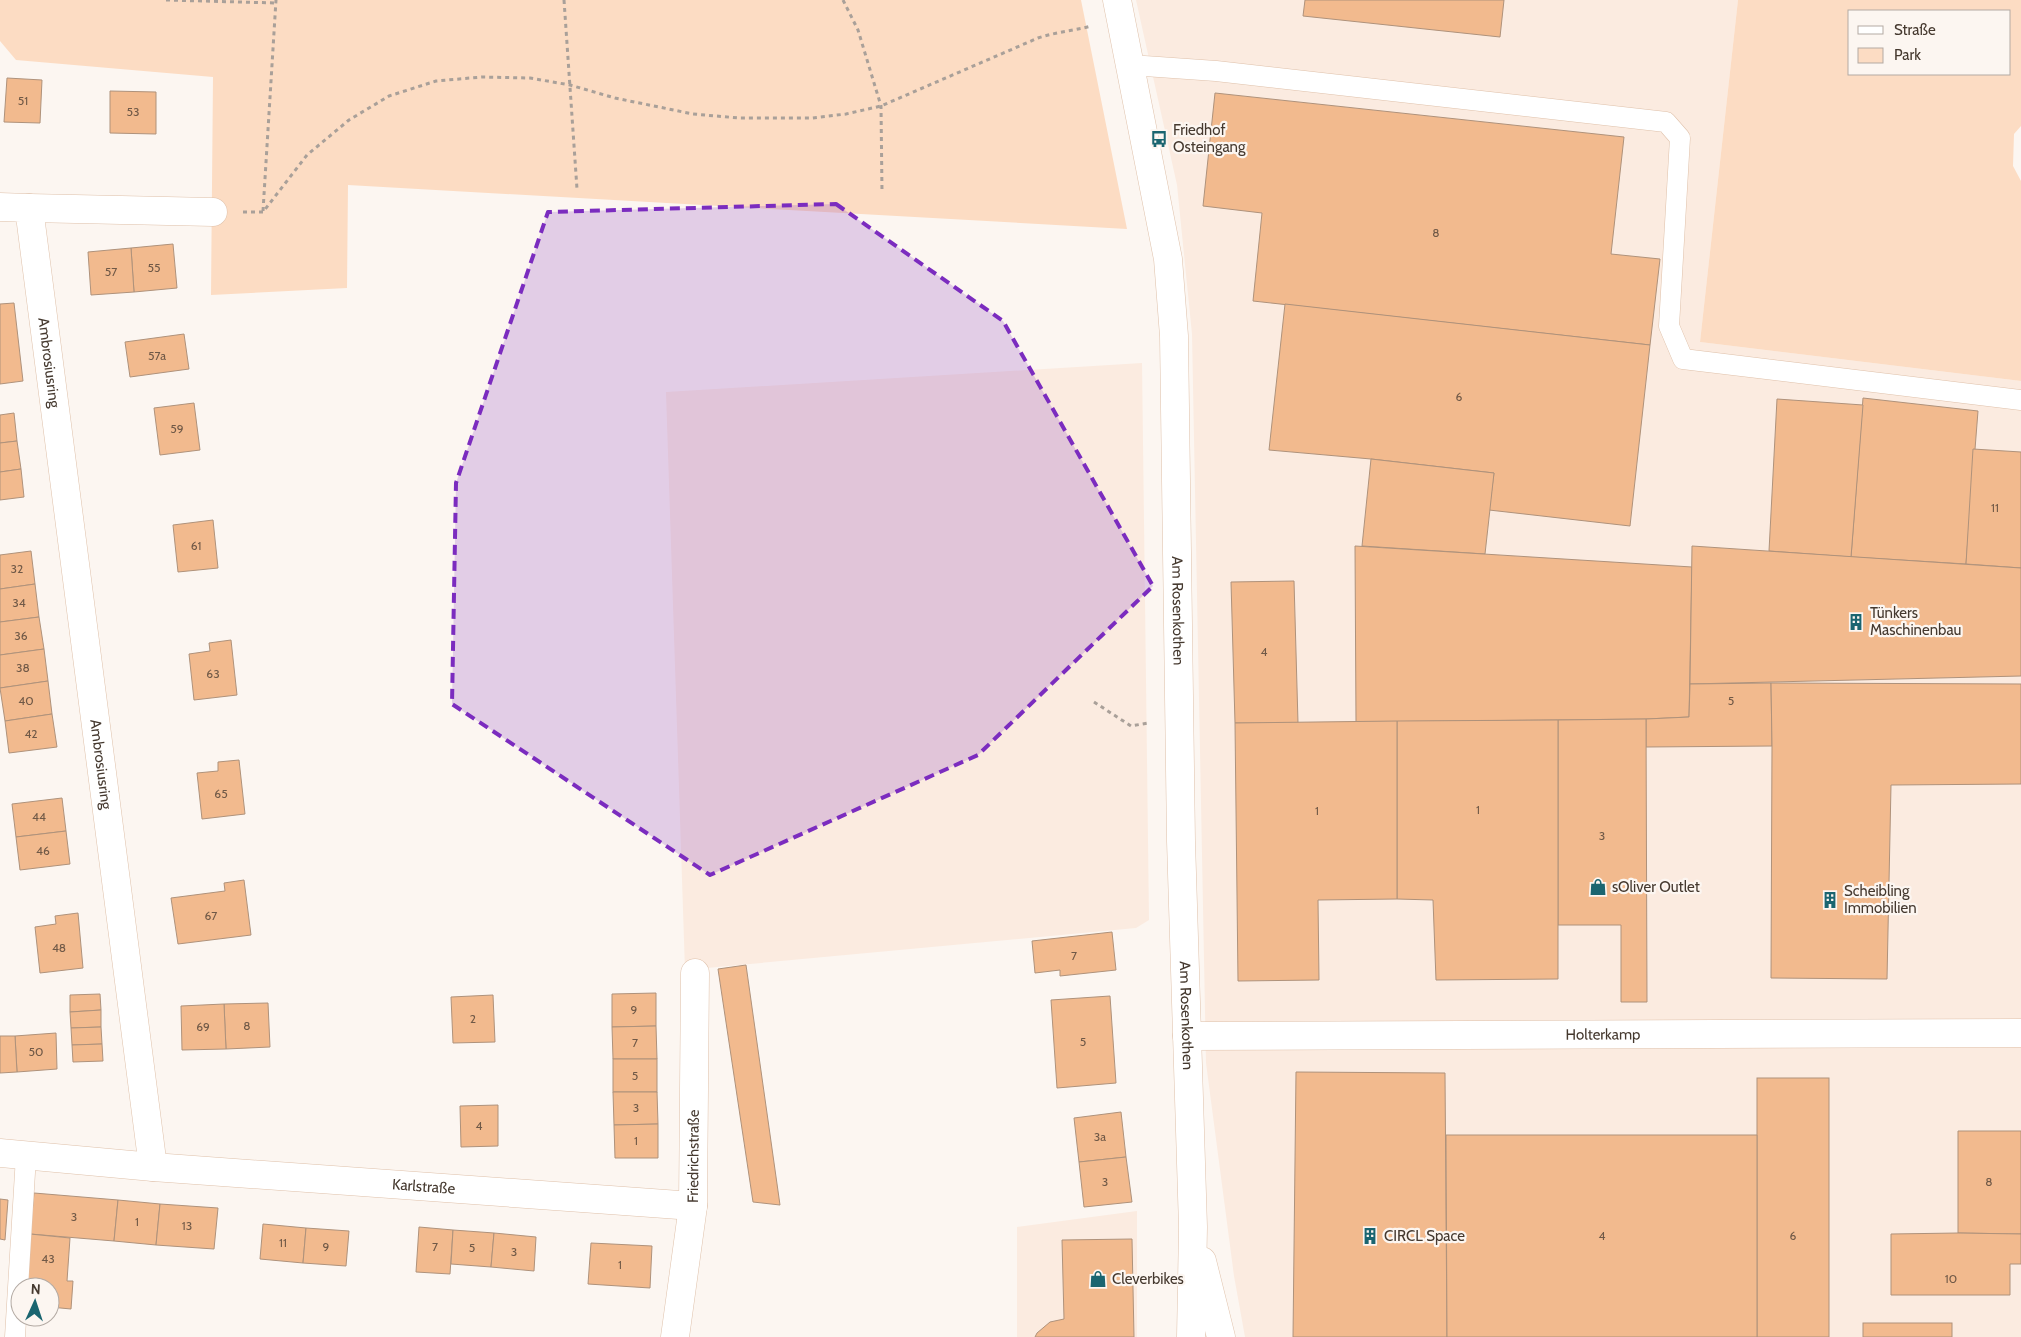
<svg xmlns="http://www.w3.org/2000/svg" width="2021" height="1337" viewBox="0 0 2021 1337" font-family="Cabin,sans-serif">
	<rect width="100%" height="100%" fill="#fcf6f1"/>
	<g fill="#fbebe0">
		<polygon points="1136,0 1738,0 1700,342 2021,381 2021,1337 1245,1337 1234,1276 1206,1063 1192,334 1177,185"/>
		<polygon points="1142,363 1149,920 1136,928 685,970 666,392"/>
		<polygon points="1137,1211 1137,1337 1017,1337 1017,1227"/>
	</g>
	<g fill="#fcdcc3" fill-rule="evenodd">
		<polygon points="0,0 1081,0 1127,229 348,185 347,288 211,295 213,77 16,60 0,41"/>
		<path d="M1738,0H2021V126L2014,134L2013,166L2021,181V381L1700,342ZM1850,11H2010V74H1850Z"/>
	</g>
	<g fill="#f2ba8e" stroke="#af927b">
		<polygon points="1305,0 1504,0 1500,37 1303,16"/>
		<polygon points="7,78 42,80 40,123 4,122"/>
		<polygon points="110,91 156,92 156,134 110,133"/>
		<polygon points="1215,93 1624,137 1611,254 1660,259 1650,345 1253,301 1262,213 1203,206"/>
		<polygon points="173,244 177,288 134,292 131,248"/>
		<polygon points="131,248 134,292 91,295 88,252"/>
		<polygon points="14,303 23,381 0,384 0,304"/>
		<polygon points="1285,304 1650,345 1630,526 1489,510 1494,473 1371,459 1269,450"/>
		<polygon points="184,334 189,369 130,377 125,342"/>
		<polygon points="1863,398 1978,411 1966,564 1851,557"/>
		<polygon points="1777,399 1863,405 1851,557 1769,551"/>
		<polygon points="194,403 200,450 160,455 154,408"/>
		<polygon points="14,413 17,441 0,443 0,415"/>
		<polygon points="17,441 21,469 0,472 0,443"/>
		<polygon points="1973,449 2021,452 2021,568 1966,564"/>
		<polygon points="1371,459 1494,473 1485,554 1362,546"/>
		<polygon points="21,469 24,497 0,500 0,472"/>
		<polygon points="213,520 218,568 178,572 173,525"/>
		<polygon points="1355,546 1692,567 1689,717 1646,719 1356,722"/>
		<polygon points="1692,546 2021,568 2021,676 1690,684"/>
		<polygon points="31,551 35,584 0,589 0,555"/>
		<polygon points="1294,581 1298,723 1235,723 1231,582"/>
		<polygon points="35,584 39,617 0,622 0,589"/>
		<polygon points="39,617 44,649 0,655 0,622"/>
		<polygon points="231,640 237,695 194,700 189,654 210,651 209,643"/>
		<polygon points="44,649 48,681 0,688 0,655"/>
		<polygon points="48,681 52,714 5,721 0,688"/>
		<polygon points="1771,683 1772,746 1646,747 1646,719 1689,717 1690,684"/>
		<polygon points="1771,683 2021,684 2021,784 1891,785 1887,979 1771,978 1772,746"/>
		<polygon points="52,714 57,747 9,753 5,721"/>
		<polygon points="1646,719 1647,1002 1621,1002 1621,925 1558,925 1558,720"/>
		<polygon points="1558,720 1558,979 1436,980 1433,900 1397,899 1397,721"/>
		<polygon points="1397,721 1397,899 1318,900 1319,980 1238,981 1235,723"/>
		<polygon points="239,760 245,814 202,819 197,773 218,771 218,762"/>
		<polygon points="62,798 66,831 16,837 12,804"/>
		<polygon points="66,831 70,864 20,870 16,837"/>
		<polygon points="244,880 251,935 178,944 171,898 225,891 224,883"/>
		<polygon points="78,913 83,968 40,973 35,927 56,924 55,916"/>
		<polygon points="1112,932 1116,970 1060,976 1060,970 1035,973 1032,941"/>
		<polygon points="746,965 780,1205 753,1202 718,969"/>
		<polygon points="656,993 656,1026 612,1027 612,994"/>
		<polygon points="100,994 101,1010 70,1012 70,995"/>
		<polygon points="493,995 495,1042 453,1043 451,997"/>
		<polygon points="1110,996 1116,1083 1057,1088 1051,1000"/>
		<polygon points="268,1003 270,1047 226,1049 224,1004"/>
		<polygon points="224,1004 226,1049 182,1050 181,1006"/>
		<polygon points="101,1010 101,1027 71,1028 70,1012"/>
		<polygon points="656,1026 657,1059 613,1059 612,1027"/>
		<polygon points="101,1027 102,1044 72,1045 71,1028"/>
		<polygon points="56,1033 57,1069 17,1072 15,1036"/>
		<polygon points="0,1036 15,1036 17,1072 0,1073"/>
		<polygon points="102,1044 103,1061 73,1062 72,1045"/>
		<rect x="613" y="1059" width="44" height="33"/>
		<polygon points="1296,1072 1445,1073 1447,1337 1293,1337"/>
		<rect x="1757" y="1078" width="72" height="259"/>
		<polygon points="613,1092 657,1092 658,1124 614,1125"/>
		<polygon points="498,1105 498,1146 461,1147 460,1106"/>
		<polygon points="1121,1112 1126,1157 1079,1162 1074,1118"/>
		<polygon points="658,1124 658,1158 615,1158 614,1125"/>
		<polygon points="1958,1131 2021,1131 2021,1234 1958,1233"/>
		<polygon points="1446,1135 1757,1135 1757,1337 1447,1337"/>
		<polygon points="1126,1157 1132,1202 1084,1207 1079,1162"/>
		<polygon points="34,1193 118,1200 114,1241 30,1234"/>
		<polygon points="0,1199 8,1200 5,1240 0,1239"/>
		<polygon points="118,1200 160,1204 156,1245 114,1241"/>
		<polygon points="160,1204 218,1208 214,1249 156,1245"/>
		<polygon points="263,1224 306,1228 303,1263 260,1259"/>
		<polygon points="419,1227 453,1230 450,1274 416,1272"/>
		<polygon points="306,1228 349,1231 346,1266 303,1263"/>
		<polygon points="453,1230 494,1233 491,1267 451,1264"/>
		<polygon points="494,1233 536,1237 534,1271 491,1267"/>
		<polygon points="1958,1233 2021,1234 2021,1264 2010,1264 2010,1295 1891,1295 1891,1234"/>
		<polygon points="30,1234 70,1238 67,1281 73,1281 71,1309 50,1307 50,1287 26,1287"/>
		<polygon points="1132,1239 1134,1337 1035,1337 1037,1333 1050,1322 1064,1319 1062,1240"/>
		<polygon points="591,1243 652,1246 650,1288 588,1284"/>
		<rect x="1863" y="1323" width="89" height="14"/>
	</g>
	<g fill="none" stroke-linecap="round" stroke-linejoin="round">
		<g stroke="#dfc1aa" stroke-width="21">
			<g id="service">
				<polyline points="1130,65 1216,71 1666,122 1680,138 1669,326 1683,359 2021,400"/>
				<polyline points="15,1337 26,1156"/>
			</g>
		</g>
		<g stroke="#dfc1aa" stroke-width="29">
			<g id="minor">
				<path id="s1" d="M1117,0L1168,259L1174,336L1181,841L1193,1227L1191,1337"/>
				<path id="s2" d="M0,207L29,208L153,1167"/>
				<polyline points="29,208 213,212"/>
				<path id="s3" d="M1187,1036L2021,1033"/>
				<path id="s4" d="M0,1153L153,1167L693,1206"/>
				<polyline points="1202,1261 1221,1337"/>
				<path id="s5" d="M675,1337L693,1206L695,973"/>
			</g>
		</g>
		<g stroke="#a9a099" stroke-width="3" stroke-dasharray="4 4" stroke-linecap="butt">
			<polyline points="166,0 276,3"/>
			<polyline points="564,0 577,189"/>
			<polyline points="843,0 858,30 881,106 882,192"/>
			<polyline points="263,211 276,0"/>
			<path d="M243,212H263L307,155L349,120L389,96L436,81L482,77L530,78L570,85L615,98L693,114L739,118H812L846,114L881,106L1038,38C1056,32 1073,31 1091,26"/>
			<polyline points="1094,702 1131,726 1148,723"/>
		</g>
		<use href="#service" stroke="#fff" stroke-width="20"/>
		<use href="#minor" stroke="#fff" stroke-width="28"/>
	</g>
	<path fill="#7b2cbf" fill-opacity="0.2" stroke="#7b2cbf" stroke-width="4" stroke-dasharray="10 6" stroke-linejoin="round" d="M836,204L1003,321L1153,586L978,755L710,875L452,704L456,483L548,212Z"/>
	<defs>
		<g id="bus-bare" transform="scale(1.35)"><path d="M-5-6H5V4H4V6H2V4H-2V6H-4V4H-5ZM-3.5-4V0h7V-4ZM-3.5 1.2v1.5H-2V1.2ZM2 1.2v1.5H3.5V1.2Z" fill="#1a6570" stroke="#fcf6f1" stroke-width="2.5" paint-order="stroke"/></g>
		<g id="building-bare" transform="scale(1.35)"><path d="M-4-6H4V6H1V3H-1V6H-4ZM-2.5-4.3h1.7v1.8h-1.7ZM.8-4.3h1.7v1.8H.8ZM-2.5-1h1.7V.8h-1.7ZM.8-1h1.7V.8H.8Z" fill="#1a6570" stroke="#fcf6f1" stroke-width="2.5" paint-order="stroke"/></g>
		<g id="shop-bare" transform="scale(1.35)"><path d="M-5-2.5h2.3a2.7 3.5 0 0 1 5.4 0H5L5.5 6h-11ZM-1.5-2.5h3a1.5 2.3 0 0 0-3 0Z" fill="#1a6570" stroke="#fcf6f1" stroke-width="2.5" paint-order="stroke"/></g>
	</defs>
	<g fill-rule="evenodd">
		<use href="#bus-bare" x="1159" y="139"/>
		<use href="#building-bare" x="1856" y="622"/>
		<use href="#shop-bare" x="1598" y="887"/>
		<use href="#building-bare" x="1830" y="900"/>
		<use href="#building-bare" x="1370" y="1236"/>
		<use href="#shop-bare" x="1098" y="1279"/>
	</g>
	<g text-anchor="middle" stroke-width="4.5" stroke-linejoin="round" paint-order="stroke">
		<g font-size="12" fill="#705947">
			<text x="23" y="105">51</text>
			<text x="133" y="116">53</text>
			<text x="1436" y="237">8</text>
			<text x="154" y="272">55</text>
			<text x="111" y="276">57</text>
			<text x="157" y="360">57a</text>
			<text x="1459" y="401">6</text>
			<text x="177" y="433">59</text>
			<text x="1995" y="512">11</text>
			<text x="196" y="550">61</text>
			<text x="17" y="573">32</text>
			<text x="19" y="607">34</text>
			<text x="21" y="640">36</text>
			<text x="1264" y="656">4</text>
			<text x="23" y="672">38</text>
			<text x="213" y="678">63</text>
			<text x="26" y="705">40</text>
			<text x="1731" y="705">5</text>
			<text x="31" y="738">42</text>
			<text x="221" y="798">65</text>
			<text x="1478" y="814">1</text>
			<text x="1317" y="815">1</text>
			<text x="39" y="821">44</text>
			<text x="1602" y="840">3</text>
			<text x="43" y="855">46</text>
			<text x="211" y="920">67</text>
			<text x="59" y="952">48</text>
			<text x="1074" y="960">7</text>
			<text x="634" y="1014">9</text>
			<text x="473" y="1023">2</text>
			<text x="247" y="1030">8</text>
			<text x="203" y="1031">69</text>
			<text x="1083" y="1046">5</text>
			<text x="635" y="1047">7</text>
			<text x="36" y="1056">50</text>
			<text x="635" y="1080">5</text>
			<text x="636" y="1112">3</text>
			<text x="479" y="1130">4</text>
			<text x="1100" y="1141">3a</text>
			<text x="636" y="1145">1</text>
			<text x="1105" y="1186">3</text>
			<text x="1989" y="1186">8</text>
			<text x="74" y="1221">3</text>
			<text x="137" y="1226">1</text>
			<text x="187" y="1230">13</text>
			<text x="1602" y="1240">4</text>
			<text x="1793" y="1240">6</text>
			<text x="283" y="1247">11</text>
			<text x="326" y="1251">9</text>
			<text x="435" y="1251">7</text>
			<text x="472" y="1252">5</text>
			<text x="514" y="1256">3</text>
			<text x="48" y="1263">43</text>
			<text x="620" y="1269">1</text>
			<text x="1951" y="1283">10</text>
		</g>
		<g font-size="15" fill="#45392f" stroke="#fcf6f1" text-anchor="start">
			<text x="1173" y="135">Friedhof<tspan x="1173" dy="17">Osteingang</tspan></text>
			<text x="1870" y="618">Tünkers<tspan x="1870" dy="17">Maschinenbau</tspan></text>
			<text x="1612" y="892">sOliver Outlet</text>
			<text x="1844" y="896">Scheibling<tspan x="1844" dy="17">Immobilien</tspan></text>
			<text x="1384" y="1241">CIRCL Space</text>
			<text x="1112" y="1284">Cleverbikes</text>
		</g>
		<g font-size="15" fill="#45392f" stroke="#fcf6f1">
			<text dy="5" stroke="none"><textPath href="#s2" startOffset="185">Ambrosiusring</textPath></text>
			<text dy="5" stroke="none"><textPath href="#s1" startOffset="616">Am Rosenkothen</textPath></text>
			<text dy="5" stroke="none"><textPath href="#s2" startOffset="590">Ambrosiusring</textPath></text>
			<text dy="5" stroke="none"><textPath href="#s1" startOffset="1021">Am Rosenkothen</textPath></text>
			<text dy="5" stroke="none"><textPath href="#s3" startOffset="416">Holterkamp</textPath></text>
			<text dy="5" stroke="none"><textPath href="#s5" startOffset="182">Friedrichstraße</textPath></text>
			<text dy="5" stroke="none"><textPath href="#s4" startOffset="425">Karlstraße</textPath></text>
		</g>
	</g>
	<rect x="1848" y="10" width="162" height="65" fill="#fcf6f1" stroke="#b3aaa3"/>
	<rect x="1858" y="26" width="25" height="8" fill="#ffffff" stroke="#b3aaa3"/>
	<text x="1894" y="35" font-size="15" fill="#45392f">Straße</text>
	<rect x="1858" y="48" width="25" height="15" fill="#fcdcc3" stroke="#b3aaa3"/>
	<text x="1894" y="60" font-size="15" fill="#45392f">Park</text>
	<g transform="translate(35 1302) rotate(3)"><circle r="24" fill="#fcf6f1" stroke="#b3aaa3"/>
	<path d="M0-4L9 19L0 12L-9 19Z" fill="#1a6570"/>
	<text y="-8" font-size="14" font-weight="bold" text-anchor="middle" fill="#45392f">N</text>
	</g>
</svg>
